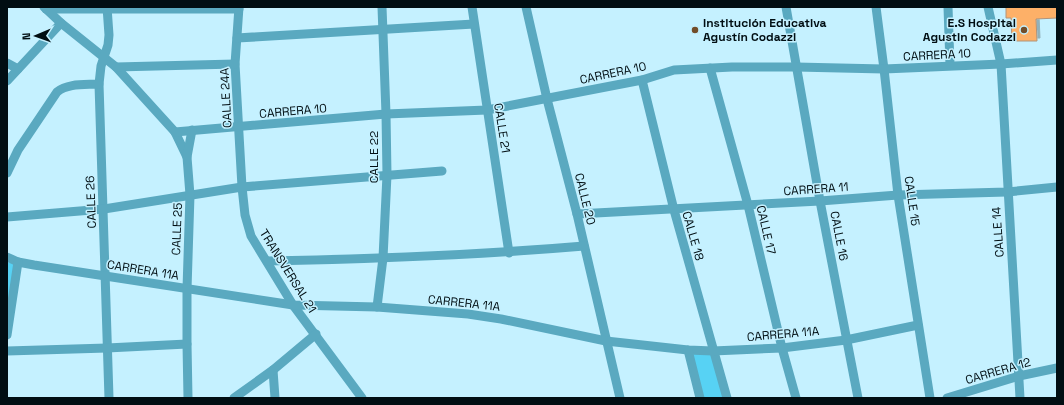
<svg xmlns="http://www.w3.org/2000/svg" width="1064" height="405" viewBox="0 0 1064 405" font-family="'Space Grotesk',sans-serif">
	<defs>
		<filter id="shadow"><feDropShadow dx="3" dy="-3" stdDeviation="0" flood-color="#0004"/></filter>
	</defs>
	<rect width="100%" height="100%" fill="#c5f1ff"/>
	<g fill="#57d2f4">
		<polygon points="7,262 15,264 7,320"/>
		<polygon points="691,352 712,353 724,398 702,398"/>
	</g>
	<polygon fill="#fdb067" stroke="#b0947b" filter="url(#shadow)" points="1006,7 1057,7 1057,18 1036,19 1037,41 1012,41 1011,18 1006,18"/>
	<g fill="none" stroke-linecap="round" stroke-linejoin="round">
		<g stroke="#5aa9c0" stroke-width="9">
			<polyline points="44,7 61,23 116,67 175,132 187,157"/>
			<polyline points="107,7 109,35 108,45 101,66 99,84 109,398"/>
			<polyline points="239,7 235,64 242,187 245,215 251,236 293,305 362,398"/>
			<polyline points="472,7 509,253"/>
			<polyline points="526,7 547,99 577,214 620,398"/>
			<polyline points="786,7 820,201 858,398"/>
			<polyline points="876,7 884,69 898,195 930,398"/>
			<polyline points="948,7 950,65"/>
			<polyline points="988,7 1001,64 1020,398"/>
			<polyline points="46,9 239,9"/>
			<polyline points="237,38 474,24"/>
			<polyline points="7,63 18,69"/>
			<polyline points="116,67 235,64"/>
			<polyline points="710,68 748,205 782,348 796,398"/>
			<polyline points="642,80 674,210 727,398"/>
			<polyline points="7,81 61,23"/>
			<polyline points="175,132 386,114 487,110 642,80 674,70 732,67 796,67 884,69 1001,64 1057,60"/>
			<path d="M7,173L18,150L57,92C68,83 85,85 99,84"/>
			<polyline points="577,214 820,201 898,195 1007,192 1057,187"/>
			<polyline points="7,217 104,209 242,187 442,171"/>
			<polyline points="7,257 18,262 34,265 293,305 377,307 468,314 501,319 606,341 688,350 713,351 782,348 846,340 918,325"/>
			<path d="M267,261C373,259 479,255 584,246"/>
			<polyline points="377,307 383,258 387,175 386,114 382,7"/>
			<polyline points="7,335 18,262"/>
			<polyline points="688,350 700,398"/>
			<polyline points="7,351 107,348 187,344"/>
			<polyline points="273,370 275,398"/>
			<polyline points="188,398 187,344 187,289 190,195 187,157 192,130"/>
			<polyline points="234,398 273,370 316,334"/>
			<polyline points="947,398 1019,376 1057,368"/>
		</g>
	</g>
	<g fill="#724d29" stroke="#c5f1ff" stroke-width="1.5">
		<circle cx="695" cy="30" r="4"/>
		<circle cx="1024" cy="30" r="4"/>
	</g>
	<g text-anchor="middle" stroke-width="3" stroke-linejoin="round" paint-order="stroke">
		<g font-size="12" font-weight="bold" fill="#010e13" stroke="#c5f1ff" text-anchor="start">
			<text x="703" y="27">Institución Educativa<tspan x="703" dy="14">Agustín Codazzi</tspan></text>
			<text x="1016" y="27" text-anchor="end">E.S Hospital<tspan x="1016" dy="14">Agustin Codazzi</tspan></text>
		</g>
		<g font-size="12" fill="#010e13" stroke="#c5f1ff">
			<text transform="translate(937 55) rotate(-3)" y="4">CARRERA 10</text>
			<text transform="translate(613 73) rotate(-12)" y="4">CARRERA 10</text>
			<text transform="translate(226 98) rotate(-93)" y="4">CALLE 24A</text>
			<text transform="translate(293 111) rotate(-5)" y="4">CARRERA 10</text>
			<text transform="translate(502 128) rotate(81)" y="4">CALLE 21</text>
			<text transform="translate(374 157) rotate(-90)" y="4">CALLE 22</text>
			<text transform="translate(816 189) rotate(-4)" y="4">CARRERA 11</text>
			<text transform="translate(585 199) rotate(76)" y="4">CALLE 20</text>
			<text transform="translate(912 201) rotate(82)" y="4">CALLE 15</text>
			<text transform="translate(91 202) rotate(-92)" y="4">CALLE 26</text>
			<text transform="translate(177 229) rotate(-88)" y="4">CALLE 25</text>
			<text transform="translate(766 230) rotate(77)" y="4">CALLE 17</text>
			<text transform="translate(998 232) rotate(-94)" y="4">CALLE 14</text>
			<text transform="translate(693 236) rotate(74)" y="4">CALLE 18</text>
			<text transform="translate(839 236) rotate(79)" y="4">CALLE 16</text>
			<text transform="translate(143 270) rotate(9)" y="4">CARRERA 11A</text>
			<text transform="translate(288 271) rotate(58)" y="4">TRANSVERSAL 21</text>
			<text transform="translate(464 303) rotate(6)" y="4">CARRERA 11A</text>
			<text transform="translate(783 334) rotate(-5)" y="4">CARRERA 11A</text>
			<text transform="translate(998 371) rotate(-16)" y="4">CARRERA 12</text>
		</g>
	</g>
	<rect width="1064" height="405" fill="none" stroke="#010e13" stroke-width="16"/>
	<g transform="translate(36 36) rotate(268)" stroke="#c5f1ff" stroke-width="3" paint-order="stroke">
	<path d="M0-3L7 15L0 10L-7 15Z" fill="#010e13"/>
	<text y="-6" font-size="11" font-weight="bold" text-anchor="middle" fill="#010e13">N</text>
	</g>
</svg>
